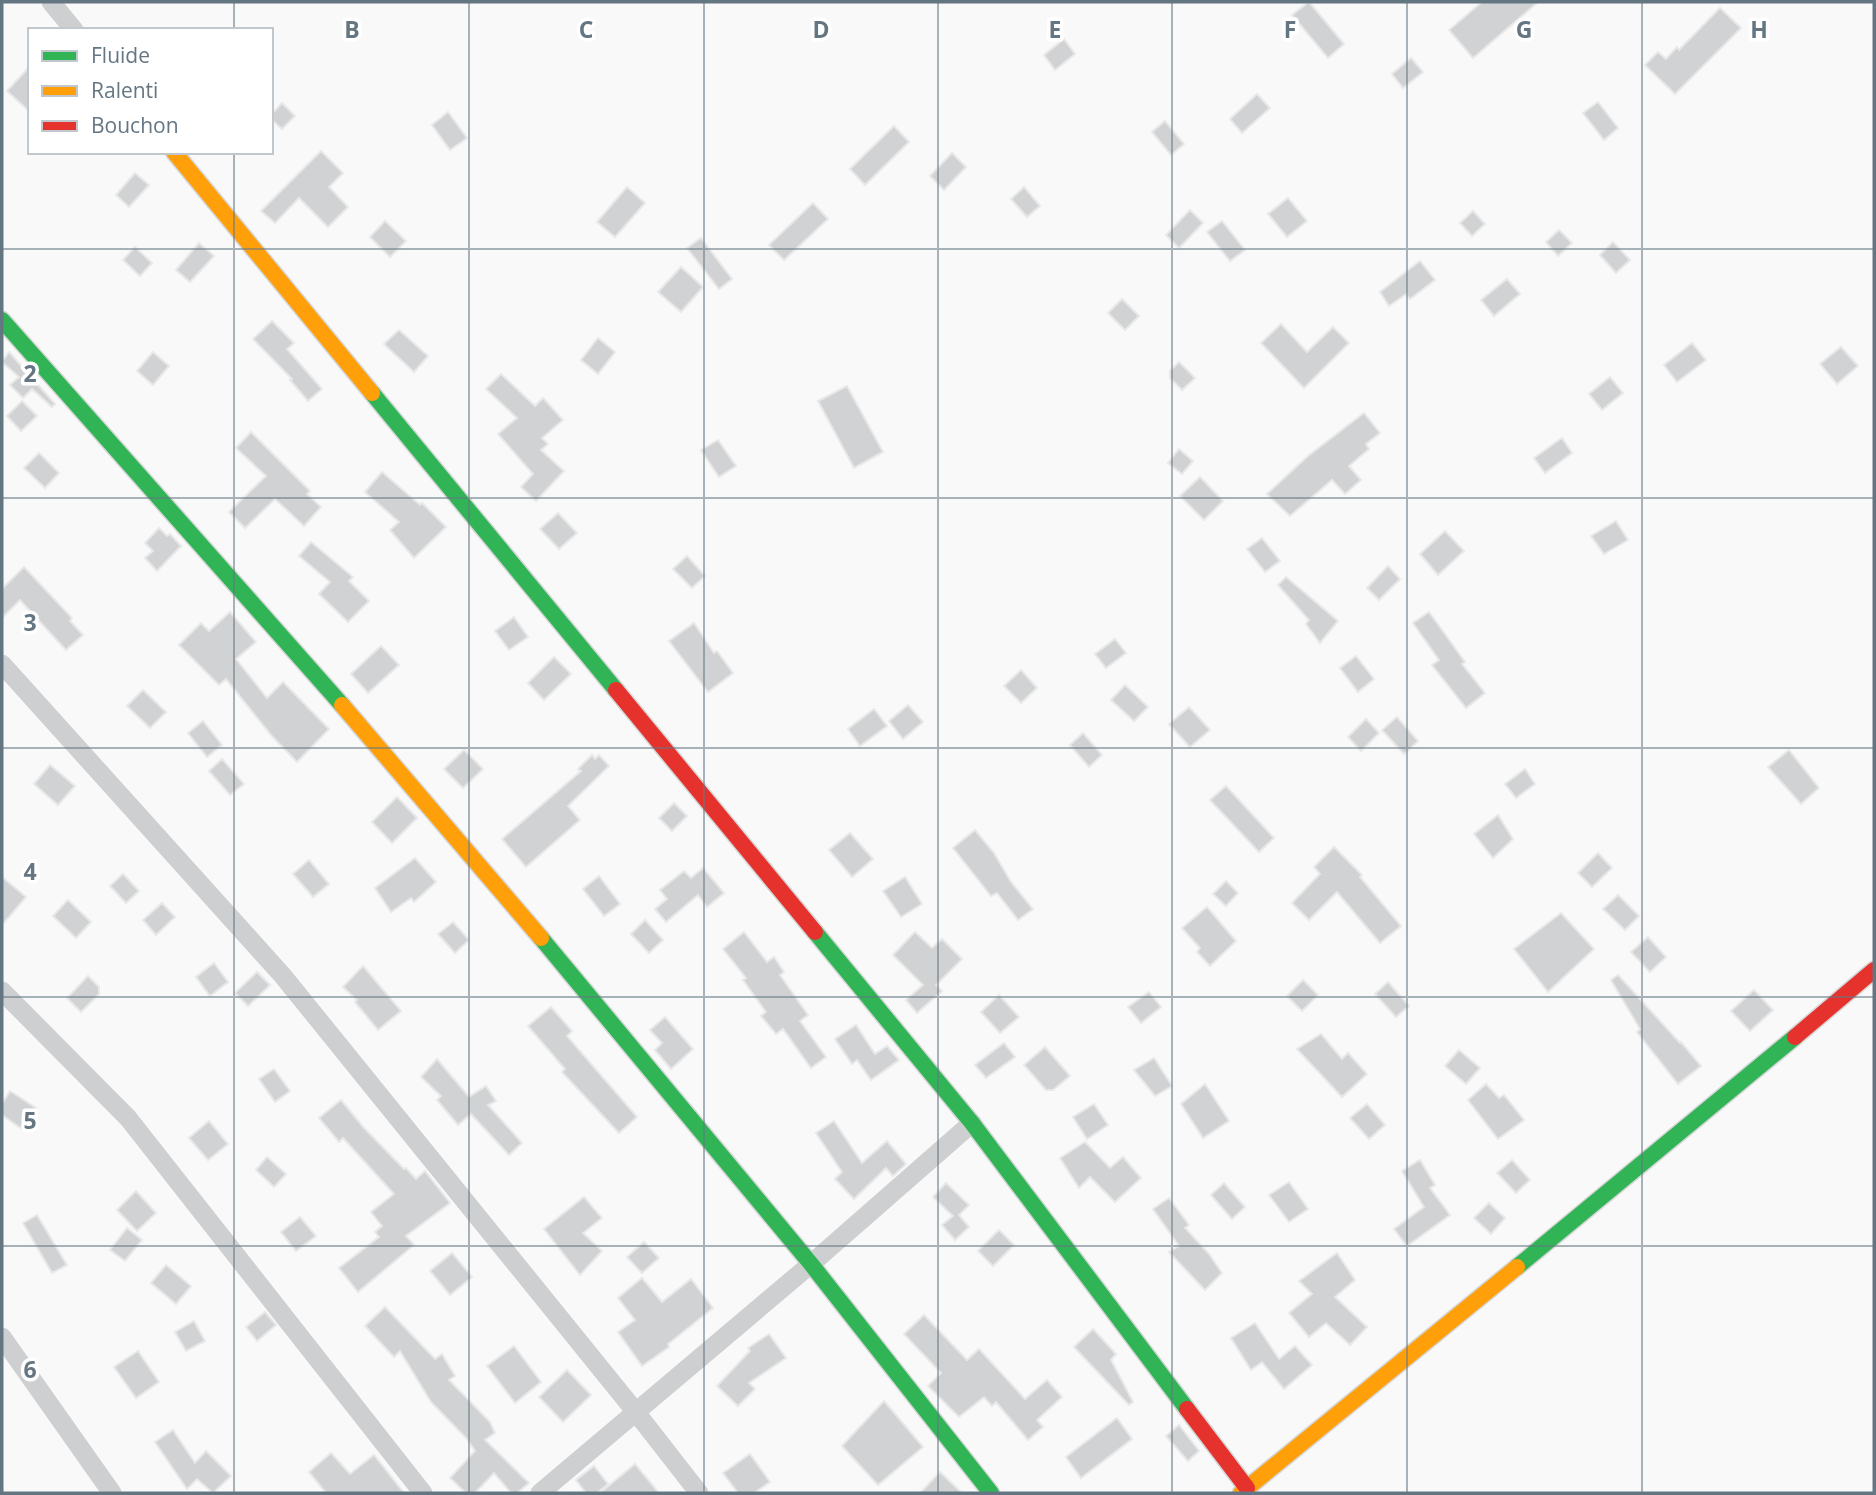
<svg xmlns="http://www.w3.org/2000/svg" width="1876" height="1495" viewBox="0 0 1876 1495" font-family="'Open Sans',sans-serif">
	<rect width="100%" height="100%" fill="#f9f9f9"/>
	<g fill="#d0d2d3" stroke="#e8e8e8" stroke-width="2">
		<polygon points="1309,2 1344,44 1328,58 1292,15"/>
		<polygon points="1482,2 1538,2 1473,58 1449,30"/>
		<polygon points="1720,8 1741,28 1675,94 1645,65 1658,52 1666,59 1677,47 1679,50"/>
		<polygon points="1064,39 1075,54 1055,70 1044,55"/>
		<polygon points="1411,58 1423,72 1403,88 1392,74"/>
		<polygon points="30,66 30,112 7,91"/>
		<polygon points="1257,94 1270,108 1242,133 1230,119"/>
		<polygon points="1598,102 1618,128 1604,140 1583,113"/>
		<polygon points="282,103 295,116 282,129 271,119 271,115"/>
		<polygon points="448,112 467,138 450,150 432,125"/>
		<polygon points="1165,121 1184,144 1171,155 1152,132"/>
		<polygon points="894,126 909,142 865,185 850,169"/>
		<polygon points="321,151 343,173 329,187 348,207 328,227 299,198 275,223 261,211"/>
		<polygon points="952,153 966,167 944,190 930,176"/>
		<polygon points="135,173 149,185 129,207 116,195"/>
		<polygon points="627,187 645,203 615,237 597,222"/>
		<polygon points="1024,187 1040,206 1027,217 1011,199"/>
		<polygon points="1288,198 1307,221 1287,237 1268,214"/>
		<polygon points="813,203 828,219 784,260 769,245"/>
		<polygon points="1190,210 1203,223 1179,248 1166,235"/>
		<polygon points="1473,211 1485,224 1472,236 1460,223"/>
		<polygon points="385,221 406,241 390,257 370,237"/>
		<polygon points="1222,221 1245,250 1230,261 1207,232"/>
		<polygon points="1559,230 1572,243 1558,256 1546,242"/>
		<polygon points="701,238 732,279 719,289 687,248"/>
		<polygon points="1613,242 1630,260 1616,273 1600,255"/>
		<polygon points="199,243 214,256 190,282 176,270"/>
		<polygon points="135,247 152,263 140,276 123,260"/>
		<polygon points="1420,261 1435,280 1410,299 1406,294 1389,306 1380,292"/>
		<polygon points="681,267 703,287 681,312 658,292"/>
		<polygon points="1507,279 1520,294 1494,316 1481,300"/>
		<polygon points="1122,299 1139,316 1125,330 1108,313"/>
		<polygon points="272,321 294,343 287,349 322,389 308,401 290,380 292,379 253,339"/>
		<polygon points="1281,324 1307,352 1333,327 1349,343 1304,388 1261,343"/>
		<polygon points="399,330 428,356 414,372 384,344"/>
		<polygon points="598,338 615,352 598,374 581,360"/>
		<polygon points="1692,343 1706,360 1677,382 1664,365"/>
		<polygon points="1841,347 1858,366 1837,384 1820,364"/>
		<polygon points="9,352 55,404 52,407 32,389 23,398 10,385 19,377 2,362"/>
		<polygon points="153,352 169,366 153,385 137,371"/>
		<polygon points="1179,362 1195,378 1182,390 1170,378 1170,371"/>
		<polygon points="501,374 535,406 543,398 563,420 542,438 548,444 541,450 564,471 536,501 521,487 533,474 498,434 517,418 486,389"/>
		<polygon points="1610,377 1623,393 1602,410 1589,394"/>
		<polygon points="847,386 883,452 854,468 818,401"/>
		<polygon points="22,401 37,416 21,431 7,416"/>
		<polygon points="1364,413 1380,433 1366,444 1369,449 1349,466 1361,480 1345,494 1332,480 1290,516 1267,494 1308,456"/>
		<polygon points="251,432 310,491 307,494 321,507 304,526 275,499 245,528 229,512 266,476 236,448"/>
		<polygon points="1562,438 1572,453 1545,473 1534,458"/>
		<polygon points="718,440 736,466 719,477 701,450"/>
		<polygon points="1179,449 1193,461 1182,474 1168,463"/>
		<polygon points="39,453 59,473 45,488 24,468"/>
		<polygon points="382,472 420,505 422,503 446,527 414,558 390,530 399,522 365,492"/>
		<polygon points="1200,477 1223,501 1204,520 1180,496"/>
		<polygon points="558,513 577,533 559,549 540,529"/>
		<polygon points="1616,521 1628,540 1604,554 1591,536"/>
		<polygon points="159,528 167,536 170,534 181,546 157,571 145,558 153,551 145,543"/>
		<polygon points="1445,531 1464,551 1438,575 1420,554"/>
		<polygon points="1262,538 1280,561 1265,572 1247,549"/>
		<polygon points="311,542 353,577 349,581 369,601 348,622 319,594 330,582 299,556"/>
		<polygon points="687,556 705,576 692,588 673,569"/>
		<polygon points="1388,566 1400,579 1379,600 1367,588"/>
		<polygon points="24,567 72,618 70,621 83,635 66,650 20,600 2,618 2,589"/>
		<polygon points="1286,577 1338,621 1320,643 1306,624 1309,620 1278,585"/>
		<polygon points="230,612 256,642 236,659 267,698 283,682 329,729 297,762 271,735 226,679 219,685 179,645 201,623 209,631"/>
		<polygon points="1429,612 1465,662 1462,664 1485,693 1466,708 1432,665 1439,660 1413,623"/>
		<polygon points="514,617 528,637 509,650 495,631"/>
		<polygon points="694,623 714,653 717,651 733,673 708,692 669,641"/>
		<polygon points="1115,639 1126,653 1106,668 1095,654"/>
		<polygon points="381,646 399,665 368,693 351,674"/>
		<polygon points="1356,656 1374,679 1358,692 1340,668"/>
		<polygon points="554,657 571,674 544,700 528,683"/>
		<polygon points="1021,670 1037,688 1021,703 1004,686"/>
		<polygon points="1125,685 1148,707 1134,721 1111,700"/>
		<polygon points="143,690 166,712 150,728 127,706"/>
		<polygon points="908,705 923,722 903,739 889,721"/>
		<polygon points="1189,707 1210,730 1190,747 1169,724"/>
		<polygon points="874,709 887,726 860,746 848,729"/>
		<polygon points="1397,717 1418,741 1404,754 1382,730"/>
		<polygon points="1366,719 1379,733 1361,751 1348,737"/>
		<polygon points="203,721 222,745 207,757 188,733"/>
		<polygon points="1083,733 1102,755 1089,767 1070,745"/>
		<polygon points="464,750 483,769 463,788 444,769"/>
		<polygon points="1789,750 1819,788 1801,804 1768,767"/>
		<polygon points="592,755 595,759 599,755 609,766 568,806 580,820 526,867 502,839 581,771 578,769"/>
		<polygon points="222,759 244,784 230,795 209,771"/>
		<polygon points="50,765 75,786 58,805 34,784"/>
		<polygon points="1525,769 1535,784 1516,798 1505,784"/>
		<polygon points="1226,786 1274,838 1259,852 1210,800"/>
		<polygon points="397,797 417,818 392,843 372,822"/>
		<polygon points="674,803 687,816 672,831 659,818"/>
		<polygon points="1498,815 1513,839 1493,858 1474,834"/>
		<polygon points="975,830 994,853 1011,882 1033,909 1018,920 997,893 991,896 953,848"/>
		<polygon points="850,833 873,859 852,877 829,850"/>
		<polygon points="1334,847 1362,875 1360,877 1401,926 1380,943 1337,892 1309,920 1292,903 1320,874 1314,867"/>
		<polygon points="1598,853 1612,868 1592,887 1578,873"/>
		<polygon points="415,858 436,882 414,902 411,898 391,912 375,888"/>
		<polygon points="309,860 329,884 313,897 293,874"/>
		<polygon points="703,868 724,893 707,907 698,895 666,922 655,909 667,899 660,890 684,871 691,878"/>
		<polygon points="123,874 139,891 126,903 110,886"/>
		<polygon points="599,876 620,904 604,916 583,889"/>
		<polygon points="2,877 26,897 2,925"/>
		<polygon points="905,877 922,904 901,917 883,891"/>
		<polygon points="1226,881 1238,893 1226,906 1213,894"/>
		<polygon points="1618,895 1639,916 1625,930 1603,909"/>
		<polygon points="68,900 91,922 76,938 53,916"/>
		<polygon points="162,903 175,917 156,935 143,920"/>
		<polygon points="1207,907 1236,941 1210,966 1197,952 1200,948 1182,928"/>
		<polygon points="1561,913 1594,949 1548,992 1514,949"/>
		<polygon points="645,920 663,940 649,953 631,934"/>
		<polygon points="453,922 469,940 455,953 438,934"/>
		<polygon points="744,932 767,962 774,957 784,972 780,975 808,1015 800,1021 826,1057 811,1068 783,1029 776,1034 761,1016 766,1012 743,980 746,978 723,949"/>
		<polygon points="915,932 932,948 942,939 962,959 936,985 942,991 917,1013 906,1000 923,985 893,955"/>
		<polygon points="1648,937 1666,957 1650,972 1631,952"/>
		<polygon points="214,963 228,982 210,996 196,977"/>
		<polygon points="363,966 401,1011 378,1030 355,1002 357,1000 343,987"/>
		<polygon points="257,972 270,985 248,1006 235,993"/>
		<polygon points="1618,975 1680,1043 1681,1042 1701,1066 1678,1084 1637,1032 1640,1029 1611,980"/>
		<polygon points="88,976 99,987 99,994 81,1012 67,998"/>
		<polygon points="1303,980 1318,995 1302,1011 1287,996"/>
		<polygon points="1388,982 1409,1006 1396,1017 1375,994"/>
		<polygon points="1754,990 1773,1010 1750,1031 1731,1011"/>
		<polygon points="1149,992 1161,1007 1141,1023 1128,1007"/>
		<polygon points="999,995 1019,1017 1000,1033 981,1012"/>
		<polygon points="551,1007 572,1031 567,1036 637,1117 619,1133 562,1072 565,1069 528,1026"/>
		<polygon points="665,1017 693,1049 671,1069 655,1050 662,1043 650,1030"/>
		<polygon points="856,1025 875,1054 887,1046 899,1060 871,1080 857,1060 852,1064 835,1039"/>
		<polygon points="1321,1034 1342,1059 1348,1053 1367,1074 1342,1097 1297,1049"/>
		<polygon points="1004,1043 1015,1057 986,1078 975,1065"/>
		<polygon points="1045,1047 1070,1076 1053,1090 1046,1090 1024,1065"/>
		<polygon points="1459,1050 1480,1068 1466,1084 1445,1066"/>
		<polygon points="1154,1058 1172,1086 1155,1096 1134,1070"/>
		<polygon points="437,1059 469,1097 486,1086 496,1101 488,1105 522,1143 509,1155 471,1114 458,1125 437,1100 441,1096 421,1077"/>
		<polygon points="274,1069 290,1091 275,1102 259,1079"/>
		<polygon points="1205,1084 1229,1121 1203,1138 1181,1104"/>
		<polygon points="1486,1084 1499,1098 1504,1095 1524,1120 1498,1139 1468,1100"/>
		<polygon points="10,1091 36,1108 22,1129 2,1115 2,1104"/>
		<polygon points="341,1100 364,1128 404,1169 406,1168 416,1179 425,1171 450,1203 406,1236 414,1245 358,1292 339,1268 379,1237 375,1232 382,1226 371,1212 394,1194 343,1138 339,1142 319,1118"/>
		<polygon points="1094,1104 1108,1125 1087,1139 1073,1117"/>
		<polygon points="1367,1104 1385,1125 1369,1139 1350,1118"/>
		<polygon points="209,1121 228,1144 208,1160 189,1138"/>
		<polygon points="834,1121 862,1163 887,1141 906,1164 893,1176 886,1168 854,1199 835,1179 842,1172 816,1133"/>
		<polygon points="1085,1142 1110,1168 1123,1157 1141,1178 1115,1202 1090,1177 1079,1188 1060,1158"/>
		<polygon points="267,1157 286,1174 274,1187 256,1170"/>
		<polygon points="1420,1160 1435,1185 1430,1188 1450,1215 1407,1246 1394,1229 1424,1207 1402,1171"/>
		<polygon points="1512,1160 1530,1180 1516,1193 1497,1173"/>
		<polygon points="1289,1182 1308,1209 1289,1222 1269,1195"/>
		<polygon points="946,1183 969,1205 959,1215 969,1227 955,1240 942,1225 953,1216 933,1197"/>
		<polygon points="1224,1183 1245,1207 1232,1219 1211,1195"/>
		<polygon points="136,1191 156,1213 137,1231 117,1210"/>
		<polygon points="584,1197 602,1218 583,1233 602,1251 580,1275 544,1229"/>
		<polygon points="1169,1198 1189,1225 1185,1228 1209,1254 1222,1273 1205,1290 1169,1252 1179,1246 1153,1209"/>
		<polygon points="1489,1203 1505,1218 1491,1234 1474,1218"/>
		<polygon points="37,1215 67,1265 52,1273 23,1223"/>
		<polygon points="300,1217 316,1236 296,1251 281,1232"/>
		<polygon points="127,1228 142,1240 125,1261 110,1250"/>
		<polygon points="999,1230 1014,1245 993,1266 978,1251"/>
		<polygon points="644,1242 659,1258 642,1273 627,1257"/>
		<polygon points="452,1253 472,1277 450,1295 430,1271"/>
		<polygon points="1337,1253 1355,1280 1335,1297 1367,1327 1350,1345 1326,1323 1309,1337 1289,1313 1312,1294 1299,1281"/>
		<polygon points="166,1265 191,1286 176,1304 151,1283"/>
		<polygon points="642,1278 662,1302 691,1279 713,1308 668,1344 669,1347 642,1366 618,1332 635,1320 618,1298"/>
		<polygon points="385,1307 435,1359 442,1354 455,1376 449,1380 490,1422 495,1433 485,1440 529,1483 517,1493 511,1493 494,1473 475,1493 466,1493 450,1478 475,1451 466,1438 431,1402 400,1351 394,1357 365,1326"/>
		<polygon points="265,1312 276,1325 257,1341 246,1327"/>
		<polygon points="924,1315 967,1360 979,1349 1025,1399 1047,1380 1062,1397 1037,1420 1043,1427 1028,1440 996,1402 992,1406 984,1397 959,1417 928,1386 941,1373 904,1334"/>
		<polygon points="194,1321 205,1341 186,1351 175,1332"/>
		<polygon points="1255,1323 1279,1359 1295,1346 1312,1365 1284,1389 1262,1362 1251,1370 1231,1338"/>
		<polygon points="1093,1329 1116,1354 1111,1360 1133,1402 1129,1405 1074,1347"/>
		<polygon points="769,1334 786,1358 749,1383 755,1389 738,1406 717,1386 750,1351 748,1348"/>
		<polygon points="514,1346 541,1382 515,1403 487,1366"/>
		<polygon points="138,1351 159,1382 136,1398 114,1367"/>
		<polygon points="567,1370 591,1395 563,1422 539,1397"/>
		<polygon points="884,1401 923,1447 878,1485 842,1446"/>
		<polygon points="1117,1418 1132,1439 1081,1478 1066,1457"/>
		<polygon points="1179,1425 1199,1451 1188,1461 1166,1436"/>
		<polygon points="173,1430 195,1463 206,1451 231,1476 213,1493 197,1479 187,1489 155,1442"/>
		<polygon points="331,1453 350,1474 374,1455 404,1493 326,1493 309,1472"/>
		<polygon points="750,1454 770,1482 754,1493 738,1493 723,1473"/>
		<polygon points="635,1464 659,1493 600,1493"/>
		<polygon points="594,1466 608,1484 597,1493 586,1493 576,1480"/>
		<polygon points="940,1472 962,1493 920,1493"/>
	</g>
	<g fill="none" stroke-linecap="round" stroke-linejoin="round">
		<g stroke="#d5d6d7" stroke-width="19">
			<g id="fast">
				<polyline points="2,320 342,705"/>
				<polyline points="372,393 616,690"/>
				<polyline points="815,932 972,1123 1187,1409"/>
				<polyline points="541,938 811,1264 991,1493"/>
				<polyline points="1517,1267 1795,1037"/>
			</g>
		</g>
		<g stroke="#d5d6d7" stroke-width="19">
			<g id="slow">
				<polyline points="174,152 372,393"/>
				<polyline points="342,705 541,938"/>
				<polyline points="1241,1493 1517,1267"/>
			</g>
		</g>
		<g stroke="#d5d6d7" stroke-width="19">
			<g id="jam">
				<polyline points="616,690 815,932"/>
				<polyline points="1795,1037 1874,970"/>
				<polyline points="1187,1409 1247,1488"/>
			</g>
		</g>
		<g stroke="#cecfd0" stroke-width="19">
			<polyline points="51,2 74,30"/>
			<polyline points="2,664 283,976 635,1411 699,1493"/>
			<polyline points="2,991 128,1118 423,1493"/>
			<polyline points="2,1337 112,1493"/>
			<polyline points="540,1493 811,1264 972,1123"/>
		</g>
		<use href="#fast" stroke="#30b455" stroke-width="16"/>
		<use href="#slow" stroke="#ff9f0a" stroke-width="16"/>
		<use href="#jam" stroke="#e5322d" stroke-width="16"/>
	</g>
	<path fill="none" stroke="#657683" stroke-width="2" stroke-opacity="0.55" d="M234,2V30M469,2V1493M704,2V1493M938,2V1493M1172,2V1493M1407,2V1493M1642,2V1493M234,152V1493M2,249H1874M2,498H1874M2,748H1874M2,997H1874M2,1246H1874"/>
	<g font-size="23" text-anchor="middle" font-weight="bold" fill="#657683" stroke="#fff" stroke-width="7" stroke-linejoin="round" paint-order="stroke">
		<text x="352" y="38">B</text>
		<text x="586" y="38">C</text>
		<text x="821" y="38">D</text>
		<text x="1055" y="38">E</text>
		<text x="1290" y="38">F</text>
		<text x="1524" y="38">G</text>
		<text x="1759" y="38">H</text>
		<text x="30" y="382">2</text>
		<text x="30" y="631">3</text>
		<text x="30" y="880">4</text>
		<text x="30" y="1129">5</text>
		<text x="30" y="1378">6</text>
	</g>
	<rect width="1876" height="1495" fill="none" stroke="#657683" stroke-width="7"/>
	<rect x="28" y="28" width="245" height="126" fill="#ffffff" stroke="#c1c8cd" stroke-width="2"/>
	<rect x="42" y="51" width="35" height="10" fill="#30b455" stroke="#c1c8cd" stroke-width="2"/>
	<text x="91" y="63" font-size="21" fill="#657683">Fluide</text>
	<rect x="42" y="86" width="35" height="10" fill="#ff9f0a" stroke="#c1c8cd" stroke-width="2"/>
	<text x="91" y="98" font-size="21" fill="#657683">Ralenti</text>
	<rect x="42" y="121" width="35" height="10" fill="#e5322d" stroke="#c1c8cd" stroke-width="2"/>
	<text x="91" y="133" font-size="21" fill="#657683">Bouchon</text>
</svg>
